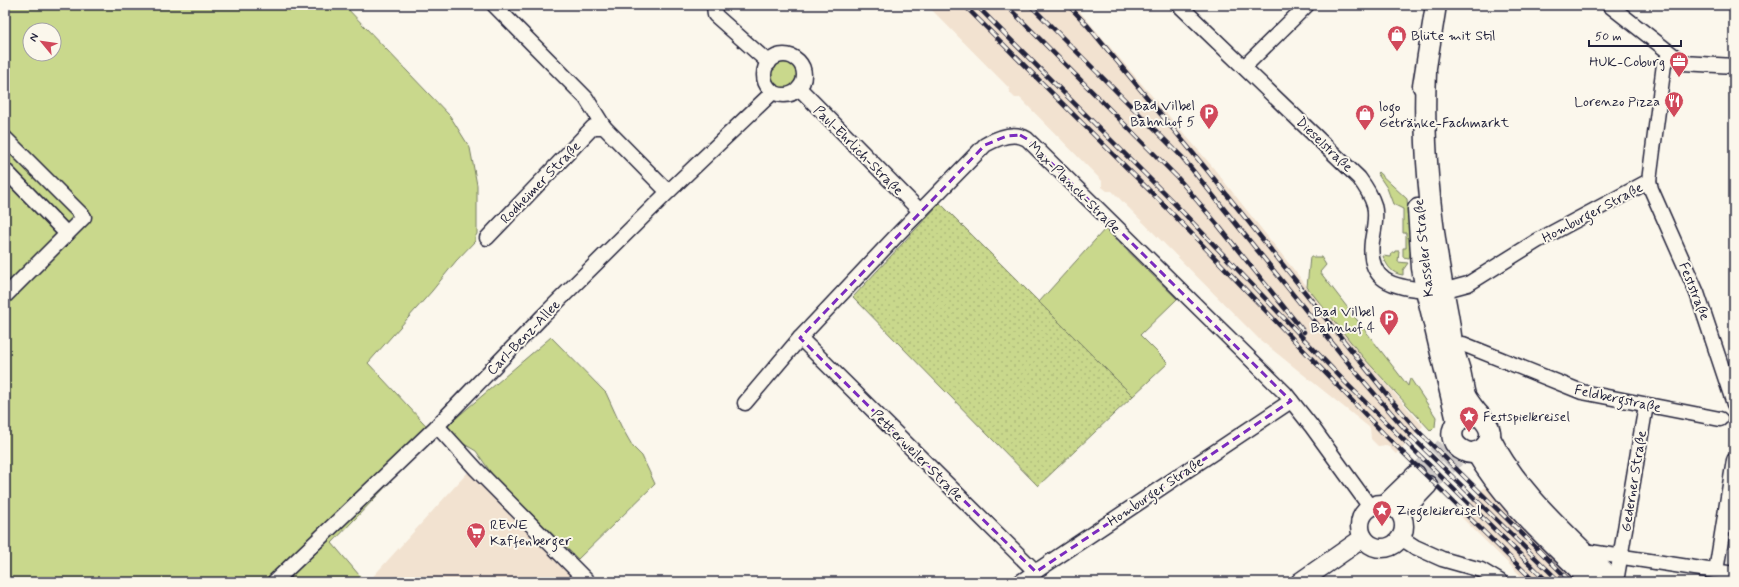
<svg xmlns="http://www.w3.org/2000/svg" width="1739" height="587" viewBox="0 0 1739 587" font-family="Mynerve,sans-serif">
	<defs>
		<pattern id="garden-dots" width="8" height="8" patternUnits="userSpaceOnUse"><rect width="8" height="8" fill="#c9d88c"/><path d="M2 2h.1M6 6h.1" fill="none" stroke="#acb97a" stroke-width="1.8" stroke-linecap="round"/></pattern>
	</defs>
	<rect width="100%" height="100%" fill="#fbf7ec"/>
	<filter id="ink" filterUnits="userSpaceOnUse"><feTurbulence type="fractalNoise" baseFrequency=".025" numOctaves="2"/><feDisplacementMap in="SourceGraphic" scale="8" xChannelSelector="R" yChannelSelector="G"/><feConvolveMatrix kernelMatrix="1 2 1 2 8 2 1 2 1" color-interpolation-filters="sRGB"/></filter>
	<g filter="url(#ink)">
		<g fill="#f2e2d0">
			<polygon points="927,5 1074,5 1211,165 1362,356 1423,426 1396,454 1387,445 1378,446 1371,439 1370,428 1259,339 1112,191 1107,191 1102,187 1102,181 1020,98 1015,98 1010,93 1009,88"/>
			<polygon points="469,471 580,582 368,582"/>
			<polygon points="1485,487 1580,582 1527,582 1458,514"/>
		</g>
		<g fill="#c9d88c" stroke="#767d64" fill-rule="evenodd">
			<path d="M5,5H344L450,116L470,148L477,185V234L475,237V241L456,261L432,291L368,363L435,435L332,543L365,582H5ZM30,30H54V54H30Z"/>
			<circle cx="784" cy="75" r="14"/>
			<polygon points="1378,172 1407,199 1411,251 1409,258 1403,257 1403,248 1406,248 1406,233 1403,233 1403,209 1393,204 1387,188 1377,173"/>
			<polygon points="1105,229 1177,299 1140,335 1168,363 1133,396 1039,302"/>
			<path d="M1395,251H1399L1398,262L1408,263L1403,270V275C1392,274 1387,266 1383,256L1391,257L1392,253H1394Z"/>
			<polygon points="1310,257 1321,257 1326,265 1320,272 1408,386 1410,378 1436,417 1435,427 1431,431 1362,356 1307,287"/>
			<polygon points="551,337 606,393 621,426 633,447 642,456 655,484 578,559 494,477 476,451 459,441 449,431 448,425"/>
		</g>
		<polygon fill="url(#garden-dots)" stroke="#767d64" points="940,203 1133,396 1038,486 853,297"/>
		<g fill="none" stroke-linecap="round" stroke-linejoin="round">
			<g stroke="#d0ccc9" stroke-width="18" stroke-dasharray="18 9" stroke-linecap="butt">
				<polyline points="1416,474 1444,447"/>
				<polyline points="1428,485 1456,458"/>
			</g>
			<g stroke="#22223b" stroke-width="17">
				<g id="minor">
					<polyline points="494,5 586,98 604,127"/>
					<polyline points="714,5 715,15 769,63"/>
					<path d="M1179,5L1359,178C1365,186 1371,195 1374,205C1377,216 1374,230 1372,241C1367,282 1393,287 1426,290"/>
					<polyline points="1609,5 1683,63 1734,66"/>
					<circle cx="784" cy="75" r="20"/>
					<polyline points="1244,67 1307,5"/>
					<polyline points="799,88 920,211"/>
					<polyline points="5,138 84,217 5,296"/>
					<polyline points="5,170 67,234"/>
					<polyline points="1649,181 1651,189 1697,293 1734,404"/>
					<polyline points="487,238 593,127 604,127 668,192"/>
					<polyline points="1442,291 1468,284 1537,241 1649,181 1664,64 1670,54"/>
					<polyline points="800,338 1036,572"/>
					<polyline points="1453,346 1463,344 1582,392 1720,419"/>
					<path d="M745,403L800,338L897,235L985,145C997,138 1014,131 1027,139L1285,393L1312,427L1370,507"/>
					<polyline points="437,426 476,469 588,582"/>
					<polyline points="1401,538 1415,547 1442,559 1481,570 1501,582"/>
					<polyline points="1584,551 1734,574"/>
					<polyline points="1716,571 1734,460"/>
					<polyline points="274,582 437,426 543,316 668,192 773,92"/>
					<polyline points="1020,582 1291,401"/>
					<polyline points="1616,582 1646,405"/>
				</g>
			</g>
			<g stroke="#22223b" stroke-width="21">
				<g id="tertiary">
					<circle cx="1382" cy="526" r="22"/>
					<polyline points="1385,504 1416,474"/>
					<polyline points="1401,513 1428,485"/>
					<polyline points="1300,582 1363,538"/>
				</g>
			</g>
			<g stroke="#22223b" stroke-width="23">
				<g id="secondary">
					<path d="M1426,72C1422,155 1432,235 1448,315C1450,326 1451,338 1453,348C1455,356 1458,364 1460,371C1462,379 1463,388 1465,395C1467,400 1472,406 1475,410C1480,417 1489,423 1490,432C1492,445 1477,458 1464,451C1441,440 1455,409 1480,417"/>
					<polyline points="1423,86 1436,5"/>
					<polyline points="1418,209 1422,268 1426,290 1457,421"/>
					<path d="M1490,438C1518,494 1570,537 1614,582"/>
					<path d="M1476,452C1505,502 1552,542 1592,582"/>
				</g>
			</g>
			<use href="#minor" stroke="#fbf7ec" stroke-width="14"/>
			<use href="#tertiary" stroke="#fbf7ec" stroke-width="18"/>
			<use href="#secondary" stroke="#fbf7ec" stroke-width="20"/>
			<g stroke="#22223b" stroke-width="4.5">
				<g id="rail">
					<polyline points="964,5 1167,208 1384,434 1535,582"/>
					<polyline points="976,5 1173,202 1346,383 1548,582"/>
					<polyline points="1006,5 1177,177 1217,224 1304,332"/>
					<polyline points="1030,5 1182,157 1354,370 1412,437 1560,582"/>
					<polyline points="1068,5 1087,25 1207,170 1392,401 1418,431 1571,582"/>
				</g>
			</g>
			<use href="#rail" stroke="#fbf7ec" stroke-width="3" stroke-dasharray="9" stroke-linecap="butt"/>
		</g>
	</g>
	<path fill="none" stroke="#7b2cbf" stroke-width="3" stroke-dasharray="8 5" stroke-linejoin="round" d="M1020,135L1027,139L1291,401L1036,572L800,338L985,145L1007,136Z"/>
	<defs>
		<g id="shop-pin" transform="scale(1)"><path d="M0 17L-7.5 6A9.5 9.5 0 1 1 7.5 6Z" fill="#d1495b" stroke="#fbf7ec"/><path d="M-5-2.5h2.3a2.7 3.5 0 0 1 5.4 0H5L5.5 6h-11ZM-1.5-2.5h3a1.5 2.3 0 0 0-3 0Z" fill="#fff"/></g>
		<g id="office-pin" transform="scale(1)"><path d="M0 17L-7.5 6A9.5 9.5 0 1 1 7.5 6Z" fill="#d1495b" stroke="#fbf7ec"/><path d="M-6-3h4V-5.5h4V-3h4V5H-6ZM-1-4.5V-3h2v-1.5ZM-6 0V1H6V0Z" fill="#fff"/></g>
		<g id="restaurant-pin" transform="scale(1)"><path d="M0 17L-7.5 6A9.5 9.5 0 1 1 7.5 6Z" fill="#d1495b" stroke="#fbf7ec"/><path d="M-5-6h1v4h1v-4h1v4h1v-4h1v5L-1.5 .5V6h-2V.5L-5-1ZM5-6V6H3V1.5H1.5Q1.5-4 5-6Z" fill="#fff"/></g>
		<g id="parking-pin" transform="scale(1)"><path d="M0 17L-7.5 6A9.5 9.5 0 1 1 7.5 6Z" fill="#d1495b" stroke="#fbf7ec"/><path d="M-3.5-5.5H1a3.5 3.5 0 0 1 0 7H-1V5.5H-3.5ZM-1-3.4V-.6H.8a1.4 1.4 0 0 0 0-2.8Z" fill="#fff"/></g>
		<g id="sight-pin" transform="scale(1)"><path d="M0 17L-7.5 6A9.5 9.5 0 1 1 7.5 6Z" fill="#d1495b" stroke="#fbf7ec"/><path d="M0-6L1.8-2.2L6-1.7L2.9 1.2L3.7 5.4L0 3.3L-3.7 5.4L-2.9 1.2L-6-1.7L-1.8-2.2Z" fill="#fff"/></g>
		<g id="supermarket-pin" transform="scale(1)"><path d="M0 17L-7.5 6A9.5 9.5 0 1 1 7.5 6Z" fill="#d1495b" stroke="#fbf7ec"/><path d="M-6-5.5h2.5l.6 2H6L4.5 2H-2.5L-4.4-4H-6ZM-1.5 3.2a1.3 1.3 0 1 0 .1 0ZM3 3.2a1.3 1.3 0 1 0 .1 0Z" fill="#fff"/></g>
	</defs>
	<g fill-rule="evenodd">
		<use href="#shop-pin" x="1397" y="35"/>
		<use href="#office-pin" x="1679" y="61"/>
		<use href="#restaurant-pin" x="1674" y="101"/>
		<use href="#parking-pin" x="1209" y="113"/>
		<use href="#shop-pin" x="1365" y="114"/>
		<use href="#parking-pin" x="1389" y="319"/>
		<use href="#sight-pin" x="1469" y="416"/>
		<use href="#sight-pin" x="1382" y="510"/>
		<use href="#supermarket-pin" x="476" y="532"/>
	</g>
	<g text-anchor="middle" stroke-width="4" stroke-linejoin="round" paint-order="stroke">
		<g font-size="14" fill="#22223b" stroke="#fbf7ec" text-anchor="start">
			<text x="1411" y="40">Blüte mit Stil</text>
			<text x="1665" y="66" text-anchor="end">HUK-Coburg</text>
			<text x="1660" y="106" text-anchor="end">Lorenzo Pizza</text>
			<text x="1195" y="110" text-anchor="end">Bad Vilbel<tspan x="1195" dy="16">Bahnhof 5</tspan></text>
			<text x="1379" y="111">logo<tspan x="1379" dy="16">Getränke-Fachmarkt</tspan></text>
			<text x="1375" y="316" text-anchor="end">Bad Vilbel<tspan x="1375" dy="16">Bahnhof 4</tspan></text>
			<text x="1483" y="421">Festspielkreisel</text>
			<text x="1396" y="515">Ziegeleikreisel</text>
			<text x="490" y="529">REWE<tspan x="490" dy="16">Kaffenberger</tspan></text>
		</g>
		<g font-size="14" fill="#22223b" stroke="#fbf7ec">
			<text transform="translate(1325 144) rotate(44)" y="5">Dieselstraße</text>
			<text transform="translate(859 150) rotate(45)" y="5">Paul-Ehrlich-Straße</text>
			<text transform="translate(540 182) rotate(-46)" y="5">Rodheimer Straße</text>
			<text transform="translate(1075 187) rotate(45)" y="5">Max-Planck-Straße</text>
			<text transform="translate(1592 212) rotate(-28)" y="5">Homburger Straße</text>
			<text transform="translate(1423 248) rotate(-96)" y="5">Kasseler Straße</text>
			<text transform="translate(1695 291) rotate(68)" y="5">Feststraße</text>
			<text transform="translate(523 337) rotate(-46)" y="5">Carl-Benz-Allee</text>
			<text transform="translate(1618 398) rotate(12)" y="5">Feldbergstraße</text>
			<text transform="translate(918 455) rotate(45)" y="5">Petterweiler Straße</text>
			<text transform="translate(1633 481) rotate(-81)" y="5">Gederner Straße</text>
			<text transform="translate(1155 491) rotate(-34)" y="5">Homburger Straße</text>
		</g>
	</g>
	<rect width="1739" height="587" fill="none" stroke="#fbf7ec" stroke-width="20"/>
	<rect x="10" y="10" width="1719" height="567" fill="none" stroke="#22223b" stroke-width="1.5" filter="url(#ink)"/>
	<g transform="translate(42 42) rotate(299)"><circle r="19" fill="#fbf7ec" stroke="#a4a2a5"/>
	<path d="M0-3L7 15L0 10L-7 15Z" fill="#d1495b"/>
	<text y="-6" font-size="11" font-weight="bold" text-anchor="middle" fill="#22223b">N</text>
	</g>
	<path d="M1589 40v6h92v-6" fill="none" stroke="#22223b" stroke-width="2"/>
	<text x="1595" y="40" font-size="12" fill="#22223b" stroke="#fbf7ec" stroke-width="3" paint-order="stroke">50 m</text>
</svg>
